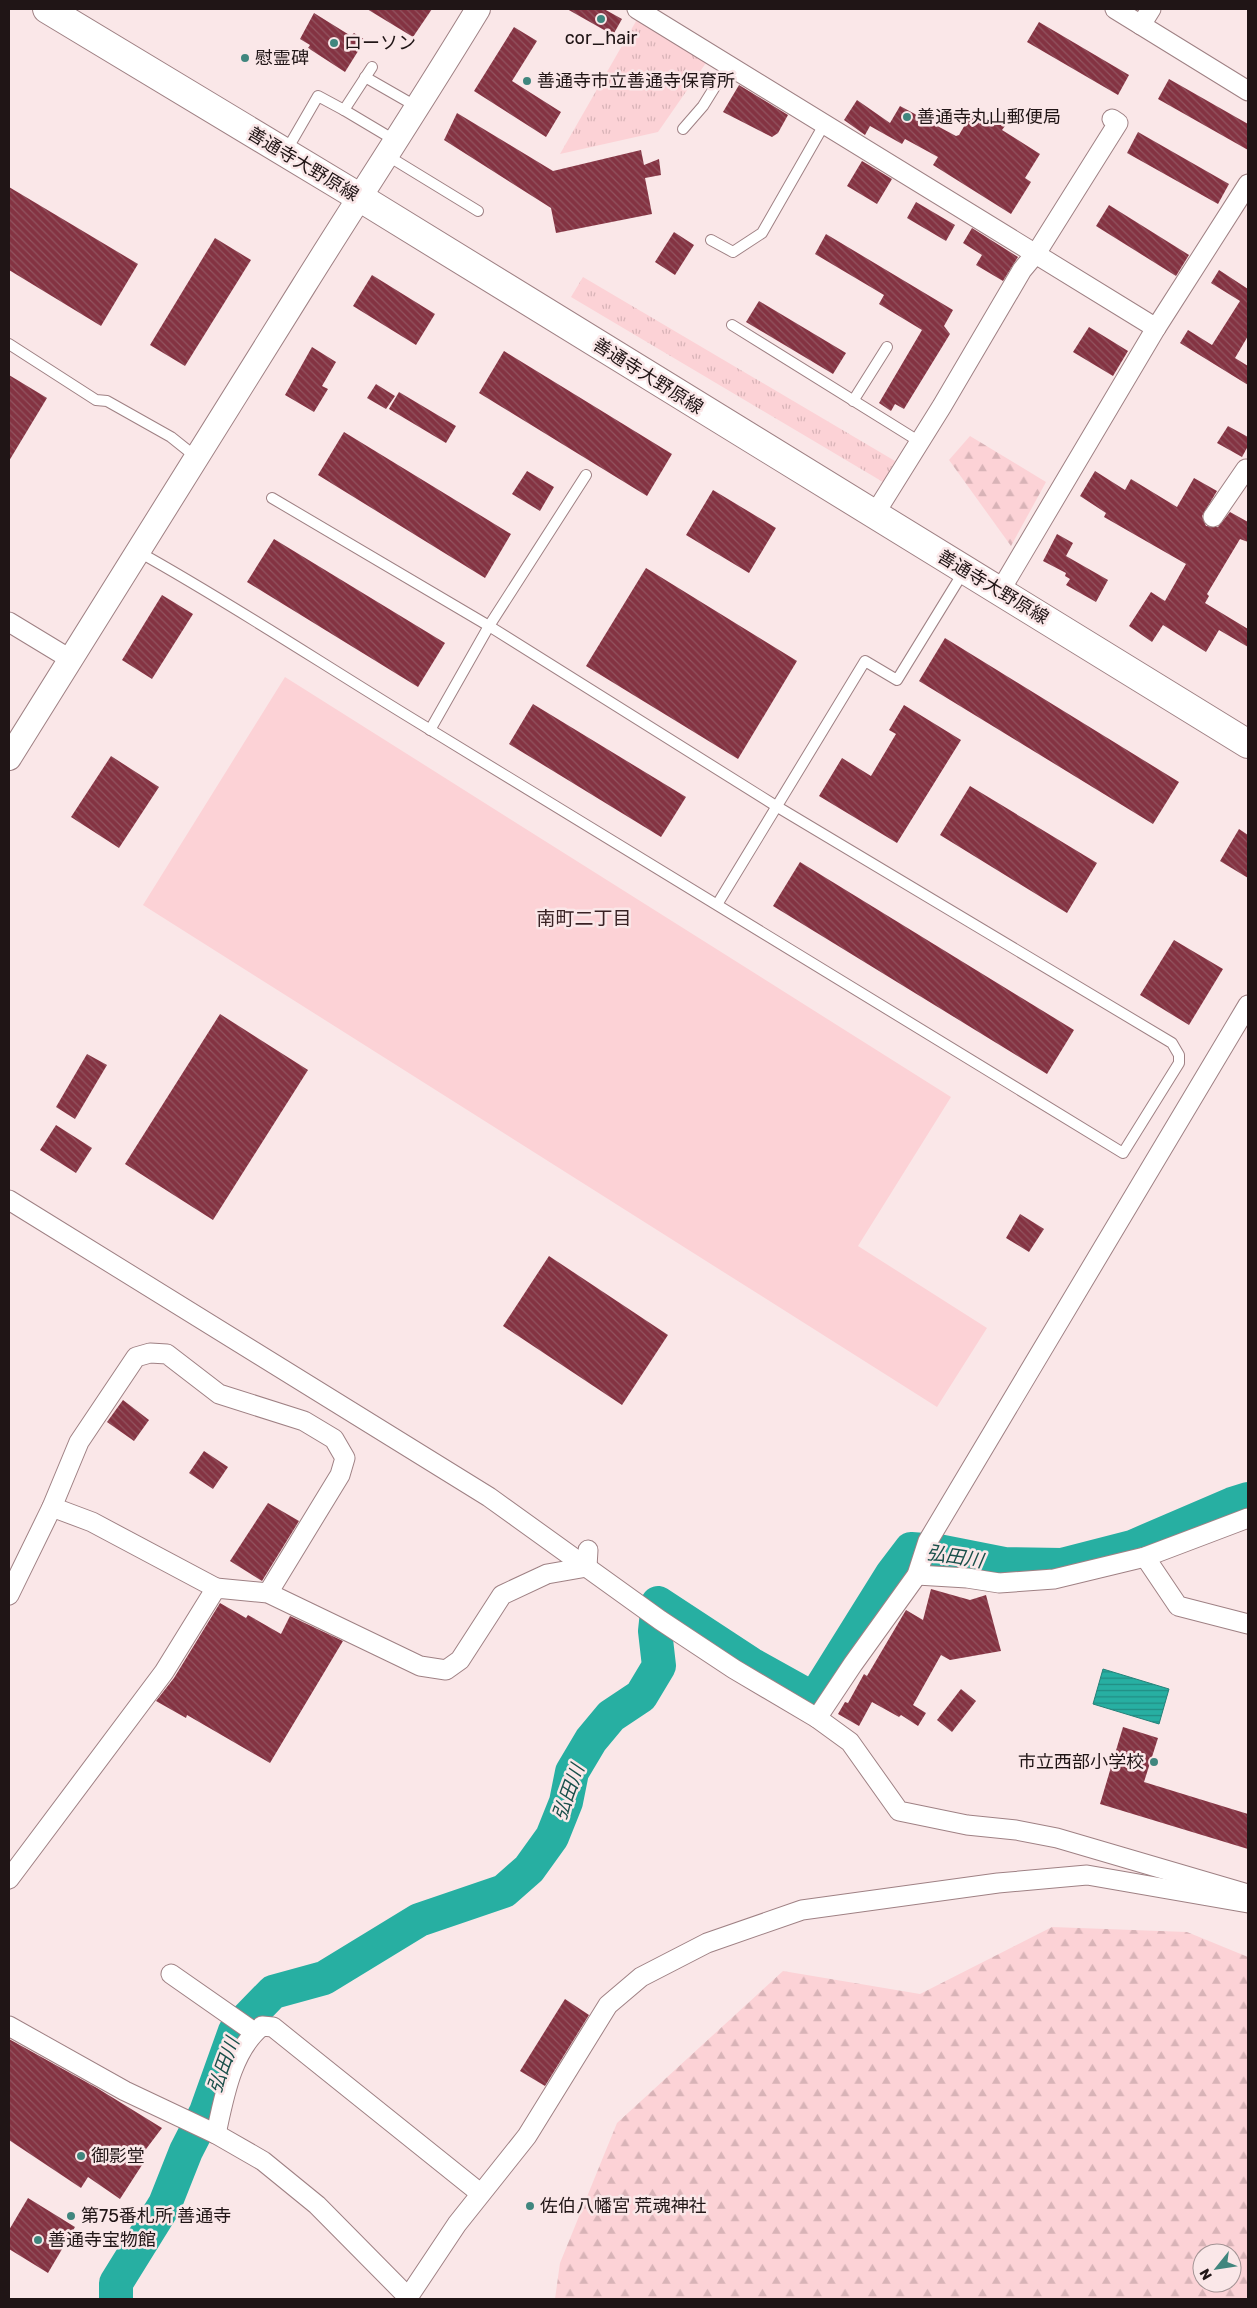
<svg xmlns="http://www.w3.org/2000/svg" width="1257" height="2308" viewBox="0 0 1257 2308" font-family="Rubik,'Noto Sans JP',sans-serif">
	<defs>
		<pattern id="forest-firs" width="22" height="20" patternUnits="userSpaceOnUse" patternTransform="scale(1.25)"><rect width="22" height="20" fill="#fcd2d6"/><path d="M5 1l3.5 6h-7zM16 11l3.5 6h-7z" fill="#d8b3b7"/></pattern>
		<pattern id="park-tufts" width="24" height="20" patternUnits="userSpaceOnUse" patternTransform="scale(1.25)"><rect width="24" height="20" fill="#fcd2d6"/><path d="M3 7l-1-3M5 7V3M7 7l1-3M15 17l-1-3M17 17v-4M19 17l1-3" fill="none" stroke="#d8b3b7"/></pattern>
		<pattern id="water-rules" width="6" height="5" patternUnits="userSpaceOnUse" patternTransform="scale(1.25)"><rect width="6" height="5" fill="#27afa2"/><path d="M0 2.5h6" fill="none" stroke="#218d83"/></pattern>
		<pattern id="building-back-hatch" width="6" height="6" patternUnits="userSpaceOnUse" patternTransform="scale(1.25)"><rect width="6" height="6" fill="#843342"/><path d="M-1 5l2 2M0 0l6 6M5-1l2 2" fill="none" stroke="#925460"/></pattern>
	</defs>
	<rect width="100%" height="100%" fill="#fae7e8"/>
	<g fill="url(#forest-firs)" fill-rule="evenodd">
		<polygon points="970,436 1046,482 1011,546 949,460"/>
		<path d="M1052,1927L1187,1932L1248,1957V2299H555L560,2263L617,2123L783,1971L920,1994ZM1202,2253H1232V2283H1202Z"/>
	</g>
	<g fill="url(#park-tufts)">
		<polygon points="639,16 708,60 658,132 560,154"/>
		<polygon points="583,277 895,461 883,482 571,297"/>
	</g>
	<polygon fill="#fcd2d6" points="285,677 951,1097 858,1246 987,1328 937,1407 143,905"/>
	<polygon fill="url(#water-rules)" stroke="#258178" points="1103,1669 1169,1689 1159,1724 1093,1704"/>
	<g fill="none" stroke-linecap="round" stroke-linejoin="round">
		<polyline stroke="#27afa2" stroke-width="34" points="116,2299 116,2283 165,2204 186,2151 206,2112 235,2031 273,1992 324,1978 419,1920 504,1891 529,1869 552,1837 566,1802 572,1772 591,1740 611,1716 641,1696 659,1666 655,1631 658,1603 751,1664 814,1699 892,1574 911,1549 938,1551 1004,1564 1062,1565 1132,1547 1232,1504 1248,1499"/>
	</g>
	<g fill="url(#building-back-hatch)">
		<polygon points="367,9 432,9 413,37"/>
		<polygon points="567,9 604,9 622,19 613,35"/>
		<polygon points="314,13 351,36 354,33 365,40 345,72 308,48 310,45 300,39"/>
		<polygon points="1039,22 1129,75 1118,95 1027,42"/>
		<polygon points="514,27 537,41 512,81 561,112 546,137 474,91"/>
		<polygon points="1169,79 1248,124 1248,150 1158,99"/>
		<polygon points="739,85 788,115 778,133 772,137 723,112"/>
		<polygon points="857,100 890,123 900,106 956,136 959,135 973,111 990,122 992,118 1005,126 1002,130 1040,154 1025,178 1031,182 1011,214 933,165 938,157 905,139 902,144 870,126 865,135 844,120"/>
		<polygon points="457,113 553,171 641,150 644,165 659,159 661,175 645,178 652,214 556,233 551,208 444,140"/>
		<polygon points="1138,132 1229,184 1218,204 1127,153"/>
		<polygon points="862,161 892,179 877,204 847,186"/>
		<polygon points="9,187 138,264 101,326 9,270"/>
		<polygon points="916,202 955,225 946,241 907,218"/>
		<polygon points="1109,205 1189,255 1176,276 1096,226"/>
		<polygon points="972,228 1018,257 1003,281 976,265 982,255 963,243"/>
		<polygon points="674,232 694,245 675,275 655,262"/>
		<polygon points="826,234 953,310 944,326 950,334 904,409 895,404 891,411 879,403 922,330 879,304 884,295 815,254"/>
		<polygon points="215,238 251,260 185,366 150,345"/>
		<polygon points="1219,270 1248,289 1248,336 1235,358 1248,366 1248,385 1180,343 1188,330 1212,345 1240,301 1211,283"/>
		<polygon points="372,275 435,314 416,345 353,306"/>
		<polygon points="759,301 846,353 833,374 746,322"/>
		<polygon points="1089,327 1128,351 1113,376 1073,352"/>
		<polygon points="312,347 336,362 322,386 328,389 314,412 285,395"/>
		<polygon points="504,351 672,454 647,496 479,393"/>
		<polygon points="9,375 47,398 9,461"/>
		<polygon points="376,384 395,396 386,409 367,398"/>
		<polygon points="399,392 456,426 446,443 389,409"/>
		<polygon points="1228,426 1248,437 1248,446 1242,457 1217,443"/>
		<polygon points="344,432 511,534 485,578 318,475"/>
		<polygon points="527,471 554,487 540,511 512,494"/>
		<polygon points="1095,471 1125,490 1131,479 1177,507 1194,478 1217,491 1202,516 1206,526 1218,527 1230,512 1248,522 1248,542 1240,539 1207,594 1209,596 1205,603 1248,629 1248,647 1219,630 1206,652 1163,625 1152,642 1129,626 1151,592 1165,601 1186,564 1104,517 1106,513 1080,496"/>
		<polygon points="713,490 776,528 749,573 686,535"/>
		<polygon points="1057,534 1073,543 1066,556 1108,580 1096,602 1066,585 1070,579 1065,576 1066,573 1043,561"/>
		<polygon points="274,539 445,643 418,687 247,582"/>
		<polygon points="646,568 797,661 738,759 586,666"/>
		<polygon points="162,595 193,614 152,679 122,660"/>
		<polygon points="945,638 1179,782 1153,824 919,681"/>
		<polygon points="533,704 686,797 661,837 509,744"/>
		<polygon points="904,705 961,740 897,843 819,796 842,758 871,776 896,734 889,730"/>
		<polygon points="111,756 159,787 119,848 71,817"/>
		<polygon points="970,786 1097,863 1067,913 940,835"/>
		<polygon points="1239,829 1248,835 1248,878 1220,861"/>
		<polygon points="800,862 1074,1030 1047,1074 773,906"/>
		<polygon points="1174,940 1223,969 1189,1025 1140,995"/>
		<polygon points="220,1014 308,1070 213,1220 125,1164"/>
		<polygon points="87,1054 107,1065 75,1119 56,1107"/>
		<polygon points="56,1125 92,1148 76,1173 40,1150"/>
		<polygon points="1020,1214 1044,1229 1029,1252 1006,1238"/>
		<polygon points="549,1256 668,1335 622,1405 503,1326"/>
		<polygon points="123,1400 149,1420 134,1441 107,1422"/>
		<polygon points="204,1451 228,1467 213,1489 189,1473"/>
		<polygon points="268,1503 299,1521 262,1581 230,1561"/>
		<polygon points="931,1589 970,1600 986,1595 1001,1651 950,1660 941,1655 913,1705 926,1713 918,1726 901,1715 899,1717 872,1702 859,1726 838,1714 845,1702 848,1703 864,1674 867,1676 906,1610 923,1620"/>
		<polygon points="220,1603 246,1618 248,1615 281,1634 290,1616 343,1641 270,1763 187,1715 186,1718 156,1701 174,1678"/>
		<polygon points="961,1689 976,1701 952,1732 937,1720"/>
		<polygon points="1123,1727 1158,1738 1144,1782 1248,1814 1248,1849 1100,1804"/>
		<polygon points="565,1999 589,2015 545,2086 520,2071"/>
		<polygon points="9,2039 97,2088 162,2128 137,2161 142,2165 120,2199 88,2177 81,2188 9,2140"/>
		<polygon points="28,2198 75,2227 48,2273 9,2249 9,2230"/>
	</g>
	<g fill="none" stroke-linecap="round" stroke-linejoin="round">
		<g stroke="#9f8184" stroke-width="12">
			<g id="service">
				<polyline points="365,77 419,108"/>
				<polyline points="344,110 396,141"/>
				<polyline points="683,129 703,106 729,64"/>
				<polyline points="285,153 318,96 344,110 372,67"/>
				<polyline points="388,156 478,211"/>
				<polyline points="711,240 733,252 762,233 825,123"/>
				<polyline points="732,325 920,442"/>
				<polyline points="9,344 96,400 107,401 171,437 196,457"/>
				<polyline points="853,401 887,347"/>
				<path d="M137,551C238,607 334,672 434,732C664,872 894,1012 1123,1153L1179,1063V1055L1172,1043L776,806L489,626L272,498"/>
				<polyline points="430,730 489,626 586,475"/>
				<polyline points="718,903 865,661 897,680 964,571"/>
			</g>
		</g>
		<g stroke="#9f8184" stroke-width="21">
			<g id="minor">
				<polyline points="637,9 1156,328"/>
				<polyline points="1115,9 1248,91"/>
				<polyline points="1141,25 1151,9"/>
				<polyline points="874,515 942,406 1022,270 1037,252 1118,123 1112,119"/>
				<polyline points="1213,517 1246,469 1248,470"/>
				<polyline points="1000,591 1156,328 1248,184"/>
				<polyline points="9,622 70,659"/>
				<polyline points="9,1200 489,1497 660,1620 734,1669 817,1718 850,1742 899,1811 967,1825 1016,1830 1057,1838 1248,1894"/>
				<polyline points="52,1507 92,1522 216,1588"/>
				<polyline points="1145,1557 1178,1606 1248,1624"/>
				<polyline points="917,1575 967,1578 999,1583 1054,1579 1145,1557 1248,1518"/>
				<polyline points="9,1595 52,1507 79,1442 136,1357 150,1353 167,1354 219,1394 304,1421 334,1439 345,1458 340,1475 268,1593"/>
				<polyline points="817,1718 853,1664 917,1575 928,1541 1248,1005"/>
				<polyline points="9,1879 164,1672 216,1588 268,1593 420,1666 446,1670 460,1660 502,1595 547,1574 587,1567 588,1550"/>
				<polyline points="171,1974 254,2032"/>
				<polyline points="9,2026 125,2091 216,2134 263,2161 317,2205 408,2297"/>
				<path d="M216,2134C224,2097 232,2050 262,2026L273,2027L480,2193"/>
				<polyline points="407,2299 457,2224 527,2136 608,2005 641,1977 707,1943 802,1910 998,1883 1087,1875 1248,1903"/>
			</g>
		</g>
		<g stroke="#9f8184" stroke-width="26">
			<path id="tertiary" d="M9,758C106,601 204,444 303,287C361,194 421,103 478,9"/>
		</g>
		<g stroke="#9f8184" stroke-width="30">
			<polyline id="primary" points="47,9 359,197 1248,744"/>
		</g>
		<use href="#service" stroke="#fff" stroke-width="10"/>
		<use href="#minor" stroke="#fff" stroke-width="19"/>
		<use href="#tertiary" stroke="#fff" stroke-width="24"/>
		<use href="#primary" stroke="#fff" stroke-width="28"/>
	</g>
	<g fill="#40867e" stroke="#fae7e8" stroke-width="2">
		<circle cx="601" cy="19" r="5"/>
		<circle cx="334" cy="43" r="5"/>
		<circle cx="245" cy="58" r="5"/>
		<circle cx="527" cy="81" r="5"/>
		<circle cx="907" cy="117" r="5"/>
		<circle cx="1154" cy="1762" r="5"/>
		<circle cx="81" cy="2156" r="5"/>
		<circle cx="530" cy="2206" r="5"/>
		<circle cx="71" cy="2216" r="5"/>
		<circle cx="38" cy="2240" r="5"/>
	</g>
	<g text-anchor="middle" stroke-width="5" stroke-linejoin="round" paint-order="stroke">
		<g font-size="18" fill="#201516" stroke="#fae7e8" text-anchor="start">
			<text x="601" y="44" text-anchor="middle">cor_hair</text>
			<text x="344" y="49">ローソン</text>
			<text x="255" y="64">慰霊碑</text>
			<text x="537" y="87">善通寺市立善通寺保育所</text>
			<text x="917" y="123">善通寺丸山郵便局</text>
			<text x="1144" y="1768" text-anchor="end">市立西部小学校</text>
			<text x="91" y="2162">御影堂</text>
			<text x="540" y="2212">佐伯八幡宮 荒魂神社</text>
			<text x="81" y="2222">第75番札所 善通寺</text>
			<text x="48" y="2246">善通寺宝物館</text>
		</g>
		<g font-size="18" fill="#201516" stroke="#fae7e8">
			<text transform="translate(303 164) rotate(31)" y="6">善通寺大野原線</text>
			<text transform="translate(648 376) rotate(32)" y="6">善通寺大野原線</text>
			<text transform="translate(993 587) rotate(31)" y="6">善通寺大野原線</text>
		</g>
		<g font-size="19" fill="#392224" stroke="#fae7e8">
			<text x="584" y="925">南町二丁目</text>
		</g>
		<g font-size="19" font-style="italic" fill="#194f4a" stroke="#fae7e8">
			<text transform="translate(955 1556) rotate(9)" y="7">弘田川</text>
			<text transform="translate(568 1792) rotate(-70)" y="7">弘田川</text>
			<text transform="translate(223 2065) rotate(-70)" y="7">弘田川</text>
		</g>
	</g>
	<rect width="1257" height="2308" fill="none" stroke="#201516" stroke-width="20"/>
	<g transform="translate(1217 2268) rotate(240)"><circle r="24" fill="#fae7e8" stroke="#a39394"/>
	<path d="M0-4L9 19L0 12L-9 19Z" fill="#40867e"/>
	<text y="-8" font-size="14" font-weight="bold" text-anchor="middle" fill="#201516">N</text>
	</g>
</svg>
